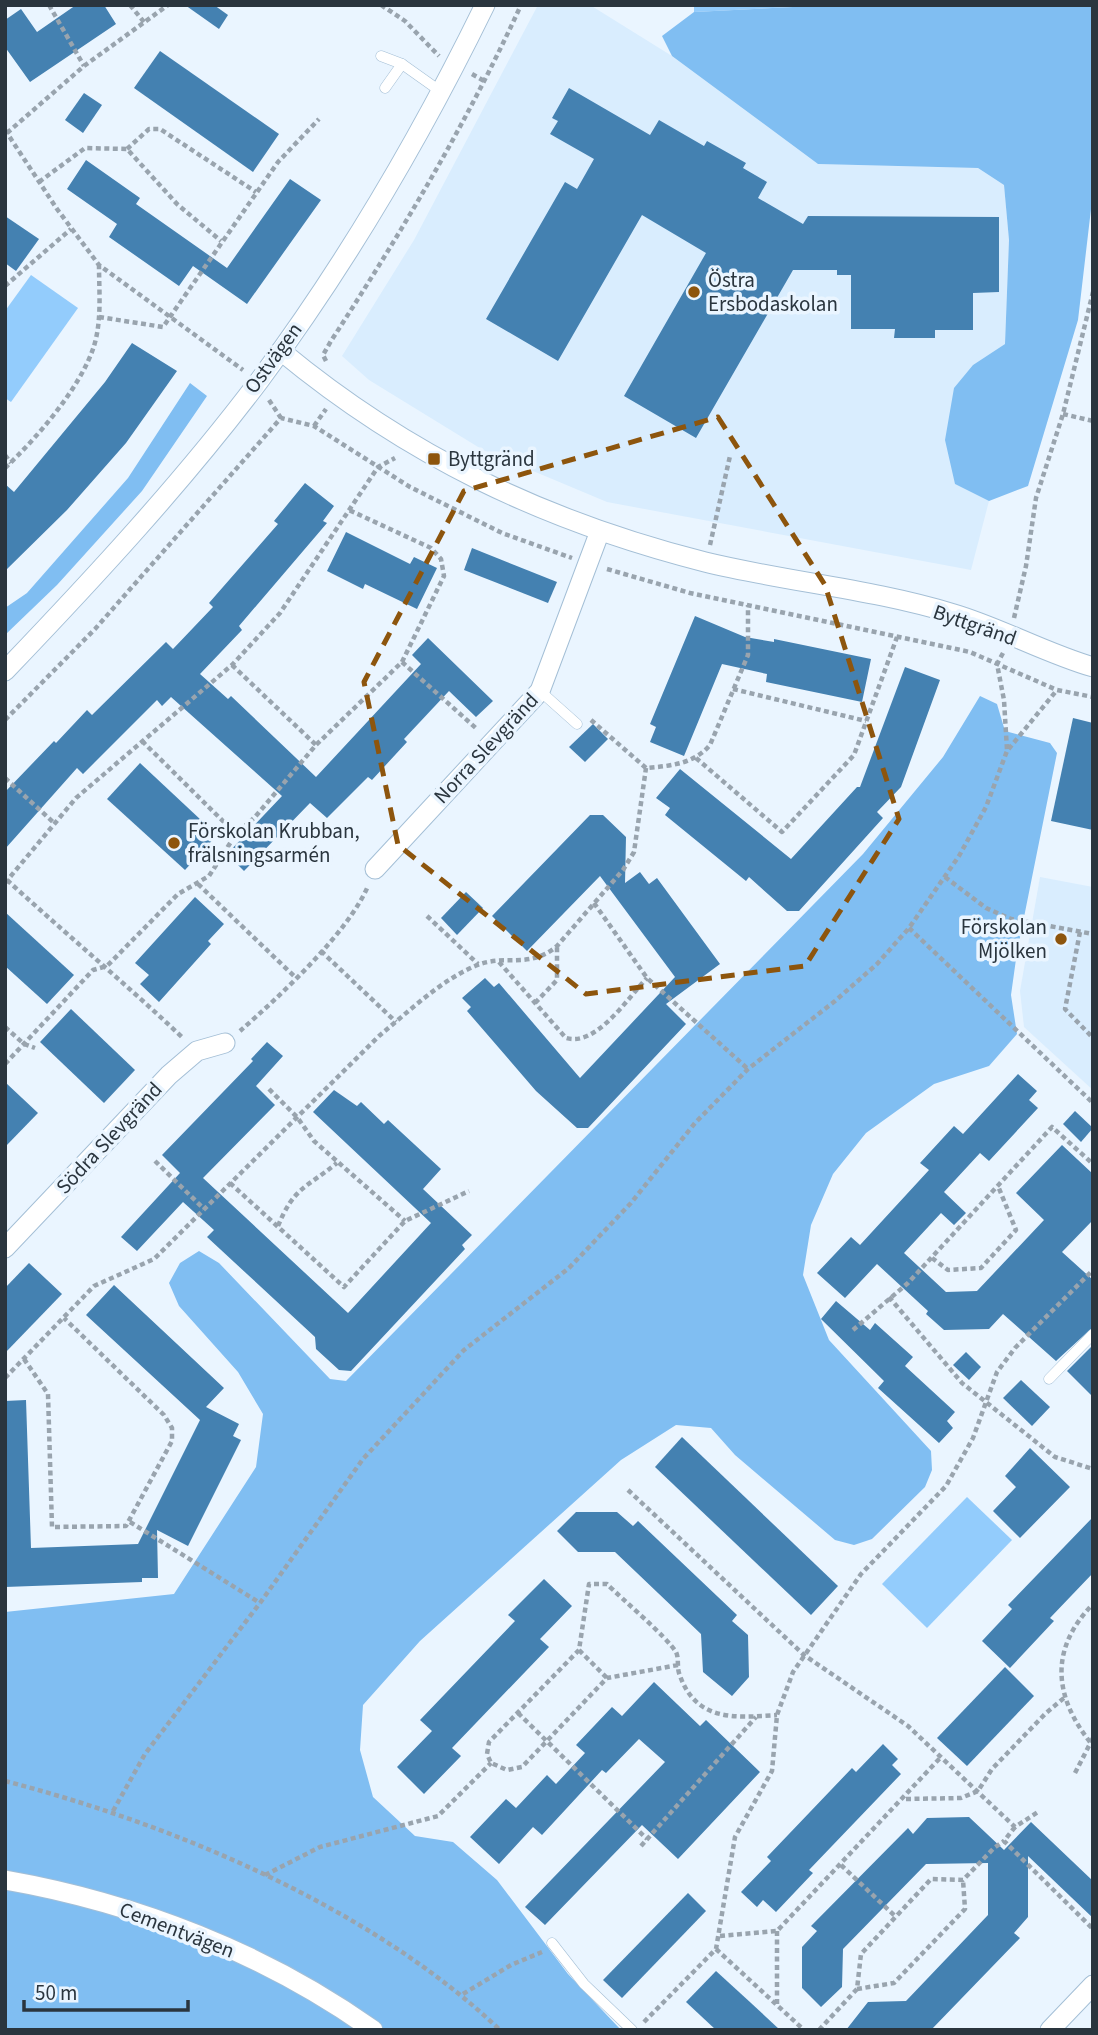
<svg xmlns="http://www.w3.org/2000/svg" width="1098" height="2035" viewBox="0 0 1098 2035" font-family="'Source Sans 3',sans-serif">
	<rect width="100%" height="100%" fill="#eaf5ff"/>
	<g fill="#d9edfe">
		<polygon points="538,5 590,5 672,56 818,164 978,168 1004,185 1009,240 1005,344 973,365 955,484 989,501 971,570 607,502 483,450 369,380 342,356 414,240"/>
		<polygon points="1040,877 1093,887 1093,1090 1024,1027 1020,991"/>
	</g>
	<g fill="#93ccfc">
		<polygon points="694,5 834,5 694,12"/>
		<polygon points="31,275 78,308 11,402 5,398 5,311"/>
		<polygon points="967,1497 1012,1540 927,1628 882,1584"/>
	</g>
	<g fill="#80bef2">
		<polygon points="834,5 1093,5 1093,192 1078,320 1028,486 989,501 955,484 945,440 954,388 973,365 1005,344 1009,240 1004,185 978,168 818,164 672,56 662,36 694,12"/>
		<polygon points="190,383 207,396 142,491 57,585 5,635 5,608 27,593 128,478"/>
		<polygon points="980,696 997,704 1005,731 1050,743 1057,753 1017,952 1011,995 1017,1034 989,1066 934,1084 866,1133 833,1174 811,1225 803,1275 829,1340 931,1451 932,1470 925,1487 872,1539 854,1545 835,1540 735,1455 711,1428 676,1425 621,1460 420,1641 363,1705 360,1750 373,1797 415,1836 453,1842 497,1880 568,1974 621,2030 5,2030 5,1612 174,1594 256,1467 263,1414 238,1372 179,1306 169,1283 180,1263 199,1251 219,1263 330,1379 346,1381 863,854 943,757"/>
	</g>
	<g fill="#4481b1">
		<polygon points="76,5 104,5 116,24 30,82 5,47 5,20 21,9 37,32"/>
		<polygon points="185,5 214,5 228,15 219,29"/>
		<polygon points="160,51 279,134 253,172 134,88"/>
		<polygon points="569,88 650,135 659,120 704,146 707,141 746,163 743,168 767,182 758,198 803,224 808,216 999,217 999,292 973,293 973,330 935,330 935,338 894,338 895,329 851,329 851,275 837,275 837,270 793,270 696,438 624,396 706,253 642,215 558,361 486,319 565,182 577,189 594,159 550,134 558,121 552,118"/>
		<polygon points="84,93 102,105 83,133 65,120"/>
		<polygon points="86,160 140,198 136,204 227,268 290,179 321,200 247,304 193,266 179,286 109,237 117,224 67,189"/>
		<polygon points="5,216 39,239 16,271 5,263"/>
		<polygon points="132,343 177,371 126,443 67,510 5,571 5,484 14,492 105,382"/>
		<polygon points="305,483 334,506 323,521 327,523 239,626 242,630 200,674 228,699 231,696 316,777 421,664 412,655 428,638 493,701 476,717 449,691 404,739 407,742 372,780 368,777 327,818 310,803 244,871 227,854 282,796 171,697 162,706 157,700 83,774 77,768 5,849 5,792 54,741 56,743 87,710 92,715 166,642 173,649 213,607 209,603 278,524 274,521"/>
		<polygon points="346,532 410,564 414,557 437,568 417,609 365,584 363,589 327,571"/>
		<polygon points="472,548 557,582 548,603 464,570"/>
		<polygon points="695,616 745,637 774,642 774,639 871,659 862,702 766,682 767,674 722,664 684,756 650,742 656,727 650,724"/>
		<polygon points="905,667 940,680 901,787 877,812 883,818 799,911 787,911 749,877 746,881 665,815 670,808 656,798 680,769 791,859 857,787 860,787"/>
		<polygon points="1073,718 1093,723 1093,830 1051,821"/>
		<polygon points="593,724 608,739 585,762 569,747"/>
		<polygon points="140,763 217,835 185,870 107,799"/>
		<polygon points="590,815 603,815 626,837 625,883 640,872 649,884 657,878 720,964 666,1004 686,1024 588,1128 577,1128 536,1091 467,1011 471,1007 462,998 485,978 494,987 499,983 580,1078 675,977 600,876 527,951 492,916"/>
		<polygon points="466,892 483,908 457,935 441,918"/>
		<polygon points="195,897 224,924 208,941 211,944 159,1002 140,984 149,975 135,963"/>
		<polygon points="5,912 74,975 47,1004 5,966"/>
		<polygon points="71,1009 135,1070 104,1103 40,1042"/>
		<polygon points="267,1042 283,1056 256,1086 275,1105 203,1178 348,1313 431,1223 313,1112 334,1090 357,1106 361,1102 384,1124 388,1120 441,1169 423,1189 472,1235 462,1245 465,1249 351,1371 339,1370 316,1349 315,1337 207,1237 214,1230 183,1202 137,1251 121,1237 180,1173 162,1155 253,1061 251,1059"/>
		<polygon points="1018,1074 1037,1091 1029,1100 1038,1108 989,1161 980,1153 944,1192 966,1213 954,1225 941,1213 904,1253 946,1292 977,1291 1044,1220 1016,1193 1062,1145 1093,1174 1093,1220 1062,1252 1093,1280 1093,1327 1056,1361 1003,1314 989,1329 944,1330 926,1314 928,1311 877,1264 845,1298 817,1273 851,1237 860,1245 929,1170 920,1163 954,1126 963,1134"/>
		<polygon points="5,1082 38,1113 5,1147"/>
		<polygon points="1075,1111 1093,1128 1081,1142 1063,1124"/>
		<polygon points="29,1263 62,1294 5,1353 5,1288"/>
		<polygon points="114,1285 224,1388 206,1407 239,1424 233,1436 241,1440 188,1546 157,1530 158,1578 142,1578 142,1582 5,1587 5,1401 26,1400 31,1548 138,1544 200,1420 86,1315"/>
		<polygon points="836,1301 870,1330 875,1323 913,1357 905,1366 955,1412 947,1421 953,1428 939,1443 878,1388 884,1381 821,1319"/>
		<polygon points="1093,1345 1093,1397 1067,1371"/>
		<polygon points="966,1352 981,1367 969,1380 953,1365"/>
		<polygon points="1021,1380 1050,1407 1032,1426 1003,1398"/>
		<polygon points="682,1437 838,1586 811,1615 655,1467"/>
		<polygon points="1030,1448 1070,1487 1020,1538 993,1511 1016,1487 1005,1476"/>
		<polygon points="576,1512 617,1512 633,1526 638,1521 737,1615 732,1621 748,1635 749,1677 732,1696 703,1672 701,1634 615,1552 578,1552 557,1531"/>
		<polygon points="1093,1517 1093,1573 1050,1618 1054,1621 1010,1668 982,1641 1012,1609 1008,1605"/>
		<polygon points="544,1579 572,1606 540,1639 549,1647 452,1748 461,1756 424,1794 397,1767 432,1731 420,1720 515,1621 508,1615"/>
		<polygon points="1005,1667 1034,1696 967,1766 937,1738"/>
		<polygon points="654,1682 700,1726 706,1720 760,1772 678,1859 642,1825 545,1925 525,1907 665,1762 639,1739 606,1773 602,1770 542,1835 533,1827 499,1864 470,1837 506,1799 516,1808 547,1775 556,1784 585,1753 576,1745 612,1707 622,1716"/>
		<polygon points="883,1744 898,1759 892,1765 901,1774 809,1870 813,1873 776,1912 763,1900 757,1907 741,1892 771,1861 767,1857 852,1768 856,1772"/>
		<polygon points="969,1817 1004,1850 1031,1822 1093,1881 1093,1918 1028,1856 1028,1917 1014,1933 1020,1938 931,2030 846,2030 868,2002 906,2001 988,1915 988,1863 926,1864 843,1949 842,1987 821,2007 802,1988 802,1947 817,1931 811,1926 908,1828 913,1834 927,1818"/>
		<polygon points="688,1893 706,1911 622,1998 603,1980"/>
		<polygon points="716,1971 751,2003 780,2030 716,2030 686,2002"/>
	</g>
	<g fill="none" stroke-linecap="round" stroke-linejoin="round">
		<g stroke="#a4bfd6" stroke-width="11">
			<g id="service">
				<polyline points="381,56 402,64 440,91"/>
				<polyline points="385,88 402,64"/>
				<polyline points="540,691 577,724"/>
				<polyline points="1049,1379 1093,1334"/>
				<polyline points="552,1943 584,1984 632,2030"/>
			</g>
		</g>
		<g stroke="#a4bfd6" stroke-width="21">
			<g id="minor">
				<path d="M281,351C408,456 544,521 705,562C787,582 873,589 954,614C1001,628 1045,653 1093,667"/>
				<path d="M5,671C94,578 182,483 259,381C346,264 421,136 485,5"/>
				<polyline points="375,869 540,691 600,531"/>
				<polyline points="5,1248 169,1075 197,1051 225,1043"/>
				<path d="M5,1880C136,1903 265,1953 373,2030"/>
				<polyline points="1050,2030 1093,1985"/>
			</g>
		</g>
		<g stroke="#99a4ae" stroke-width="4.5" stroke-dasharray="5 3.5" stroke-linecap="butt">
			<polyline points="49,5 84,66"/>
			<polyline points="130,5 144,22"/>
			<polyline points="381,5 405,21 439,56"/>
			<polyline points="472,74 486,82"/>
			<polyline points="5,130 57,209 99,265 243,370"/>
			<polyline points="7,133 84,66 168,5"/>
			<polyline points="127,149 149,129 160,129 256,192"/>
			<polyline points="39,182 85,148 127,149 177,204 221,241"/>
			<polyline points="5,286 71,229"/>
			<polyline points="99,317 163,327 278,162 319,119"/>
			<path d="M326,361L323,355L331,341C401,233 467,123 521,5"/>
			<polyline points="269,400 281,418"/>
			<polyline points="1063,414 1093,421"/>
			<polyline points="314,426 326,409"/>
			<polyline points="5,455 11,463"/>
			<path d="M5,468C37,438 81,387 94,346C102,320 99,291 99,265"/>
			<polyline points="710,545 730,456"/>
			<polyline points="607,569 690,593 970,652 1057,690"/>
			<polyline points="1014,618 1026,566 1036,498 1063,414 1093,292"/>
			<polyline points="1003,653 997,664 1004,700 1007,750"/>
			<polyline points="402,662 478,730"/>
			<polyline points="232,665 316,745"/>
			<polyline points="733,689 866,721"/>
			<polyline points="5,720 95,629 281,418 314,426 410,487 502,533 572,558"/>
			<path d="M591,720L646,768C670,766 694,764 710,745L748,655V605"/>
			<polyline points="142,741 236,834"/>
			<polyline points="696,758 782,832 854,755 897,637"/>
			<polyline points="5,778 53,822"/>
			<polyline points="945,877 986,908 1011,919 1093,934"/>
			<path d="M7,880C66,934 126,984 184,1039"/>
			<polyline points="5,883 76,798 232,665 280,613 378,467 395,458"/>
			<polyline points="198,884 295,977"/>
			<polyline points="594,903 647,978 748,1069"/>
			<polyline points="427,916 478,964"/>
			<polyline points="909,928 1093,1103"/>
			<polyline points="1080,932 1065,1009 1093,1038"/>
			<polyline points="321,951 396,1022"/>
			<path d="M499,962L566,1038C596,1047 627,999 647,978"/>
			<polyline points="535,1003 557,980 557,946"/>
			<polyline points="5,1027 24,1044 35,1048"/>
			<path d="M240,1031C279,997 348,933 368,886"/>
			<polyline points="5,1064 93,970 107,966 178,894 209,876 236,834 255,817 316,745 402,662 444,576 441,559 431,548 349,510"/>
			<polyline points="269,1089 297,1117 314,1141 405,1221"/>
			<polyline points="155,1161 204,1209"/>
			<polyline points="230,1183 344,1287 405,1221 469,1191"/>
			<path d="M278,1226C294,1187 306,1188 337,1163"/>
			<polyline points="932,1258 948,1270 981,1268 1016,1230 998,1186"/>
			<polyline points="889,1297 962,1383 1055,1457 1093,1469"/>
			<polyline points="853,1330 908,1283 1052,1127 1093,1164"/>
			<polyline points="24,1359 48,1394 52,1527 126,1526 172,1441 172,1428 164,1415 64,1318"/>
			<path d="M5,1378L94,1286L154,1259L379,1036C408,1012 440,981 475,966C504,953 529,970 557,946L623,870L634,852L646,768"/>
			<polyline points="628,1490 804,1655 908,1726 1015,1827 1038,1812"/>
			<polyline points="130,1522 260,1603"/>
			<polyline points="579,1650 607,1678"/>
			<path d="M678,1665L607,1678L522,1767L507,1770L491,1763L487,1754L489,1742L579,1650L589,1584H607C622,1599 667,1637 676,1652C679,1658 677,1667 679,1673C695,1722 735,1718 777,1715"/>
			<polyline points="518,1713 647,1839"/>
			<path d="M1090,1742C1053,1695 1050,1648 1093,1604"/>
			<polyline points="1075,1773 1093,1738"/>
			<path d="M5,1781C175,1825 372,1908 500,2030"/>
			<polyline points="906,1799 961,1798 978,1791 992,1769 1046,1713 1064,1698"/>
			<polyline points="113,1811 145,1754 260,1603 363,1459 464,1350 569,1268 631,1203 695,1123 748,1069 835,1001 877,964 909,928 959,856 986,807 1007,751 1057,690 1093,697"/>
			<polyline points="1015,1827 1004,1841 1093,1929"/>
			<polyline points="641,1846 756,1717"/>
			<polyline points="841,1865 896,1917"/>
			<polyline points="265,1875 320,1847 438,1816 491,1763"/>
			<polyline points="777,1931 777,2005"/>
			<polyline points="720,1936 777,1931 941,1757"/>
			<polyline points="716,1949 804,2030"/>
			<polyline points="857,1989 894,1983 965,1909 963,1880"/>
			<polyline points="463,1994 511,1965 542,1952"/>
			<polyline points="644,2022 716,1949 735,1837 772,1771 777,1715 793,1672 861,1574 946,1486 973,1438 997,1372 1015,1348 1093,1270"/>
			<polyline points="819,2030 857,1989 861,1954 931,1879 963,1880 994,1848 1004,1841"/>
		</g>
		<use href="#service" stroke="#fff" stroke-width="10"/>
		<use href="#minor" stroke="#fff" stroke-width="19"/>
	</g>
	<path fill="none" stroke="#8d550d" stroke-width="5" stroke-dasharray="14 9" stroke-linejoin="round" d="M718,417L825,585L899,819L805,966L586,994L398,845L364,682L464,491Z"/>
	<g fill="#8d550d" stroke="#eaf5ff" stroke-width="2.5">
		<circle cx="694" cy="292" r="7"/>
		<rect x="427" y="452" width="14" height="14" rx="3.5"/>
		<circle cx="174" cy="843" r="7"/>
		<circle cx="1061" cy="939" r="7"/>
	</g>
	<g text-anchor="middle" stroke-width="7" stroke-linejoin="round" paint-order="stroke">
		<g font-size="21" fill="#2a353e" stroke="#eaf5ff" text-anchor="start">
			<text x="708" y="287">Östra<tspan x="708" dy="24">Ersbodaskolan</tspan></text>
			<text x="448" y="466">Byttgränd</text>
			<text x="188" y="838">Förskolan Krubban,<tspan x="188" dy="24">frälsningsarmén</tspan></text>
			<text x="1047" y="934" text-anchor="end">Förskolan<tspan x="1047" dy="24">Mjölken</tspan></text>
		</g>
		<g font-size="21" fill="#2a353e" stroke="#eaf5ff">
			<text transform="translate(273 358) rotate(-54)" y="7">Ostvägen</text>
			<text transform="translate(975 625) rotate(19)" y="7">Byttgränd</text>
			<text transform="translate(486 748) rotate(-47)" y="7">Norra Slevgränd</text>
			<text transform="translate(109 1138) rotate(-47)" y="7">Södra Slevgränd</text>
			<text transform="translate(177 1930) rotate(21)" y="7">Cementvägen</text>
		</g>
	</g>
	<rect width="1098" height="2035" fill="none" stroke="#2a353e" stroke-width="14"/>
	<path d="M24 2000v10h164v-10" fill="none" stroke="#2a353e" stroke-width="3.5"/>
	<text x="35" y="2000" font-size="21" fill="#2a353e" stroke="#eaf5ff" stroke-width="5" paint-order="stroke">50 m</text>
</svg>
